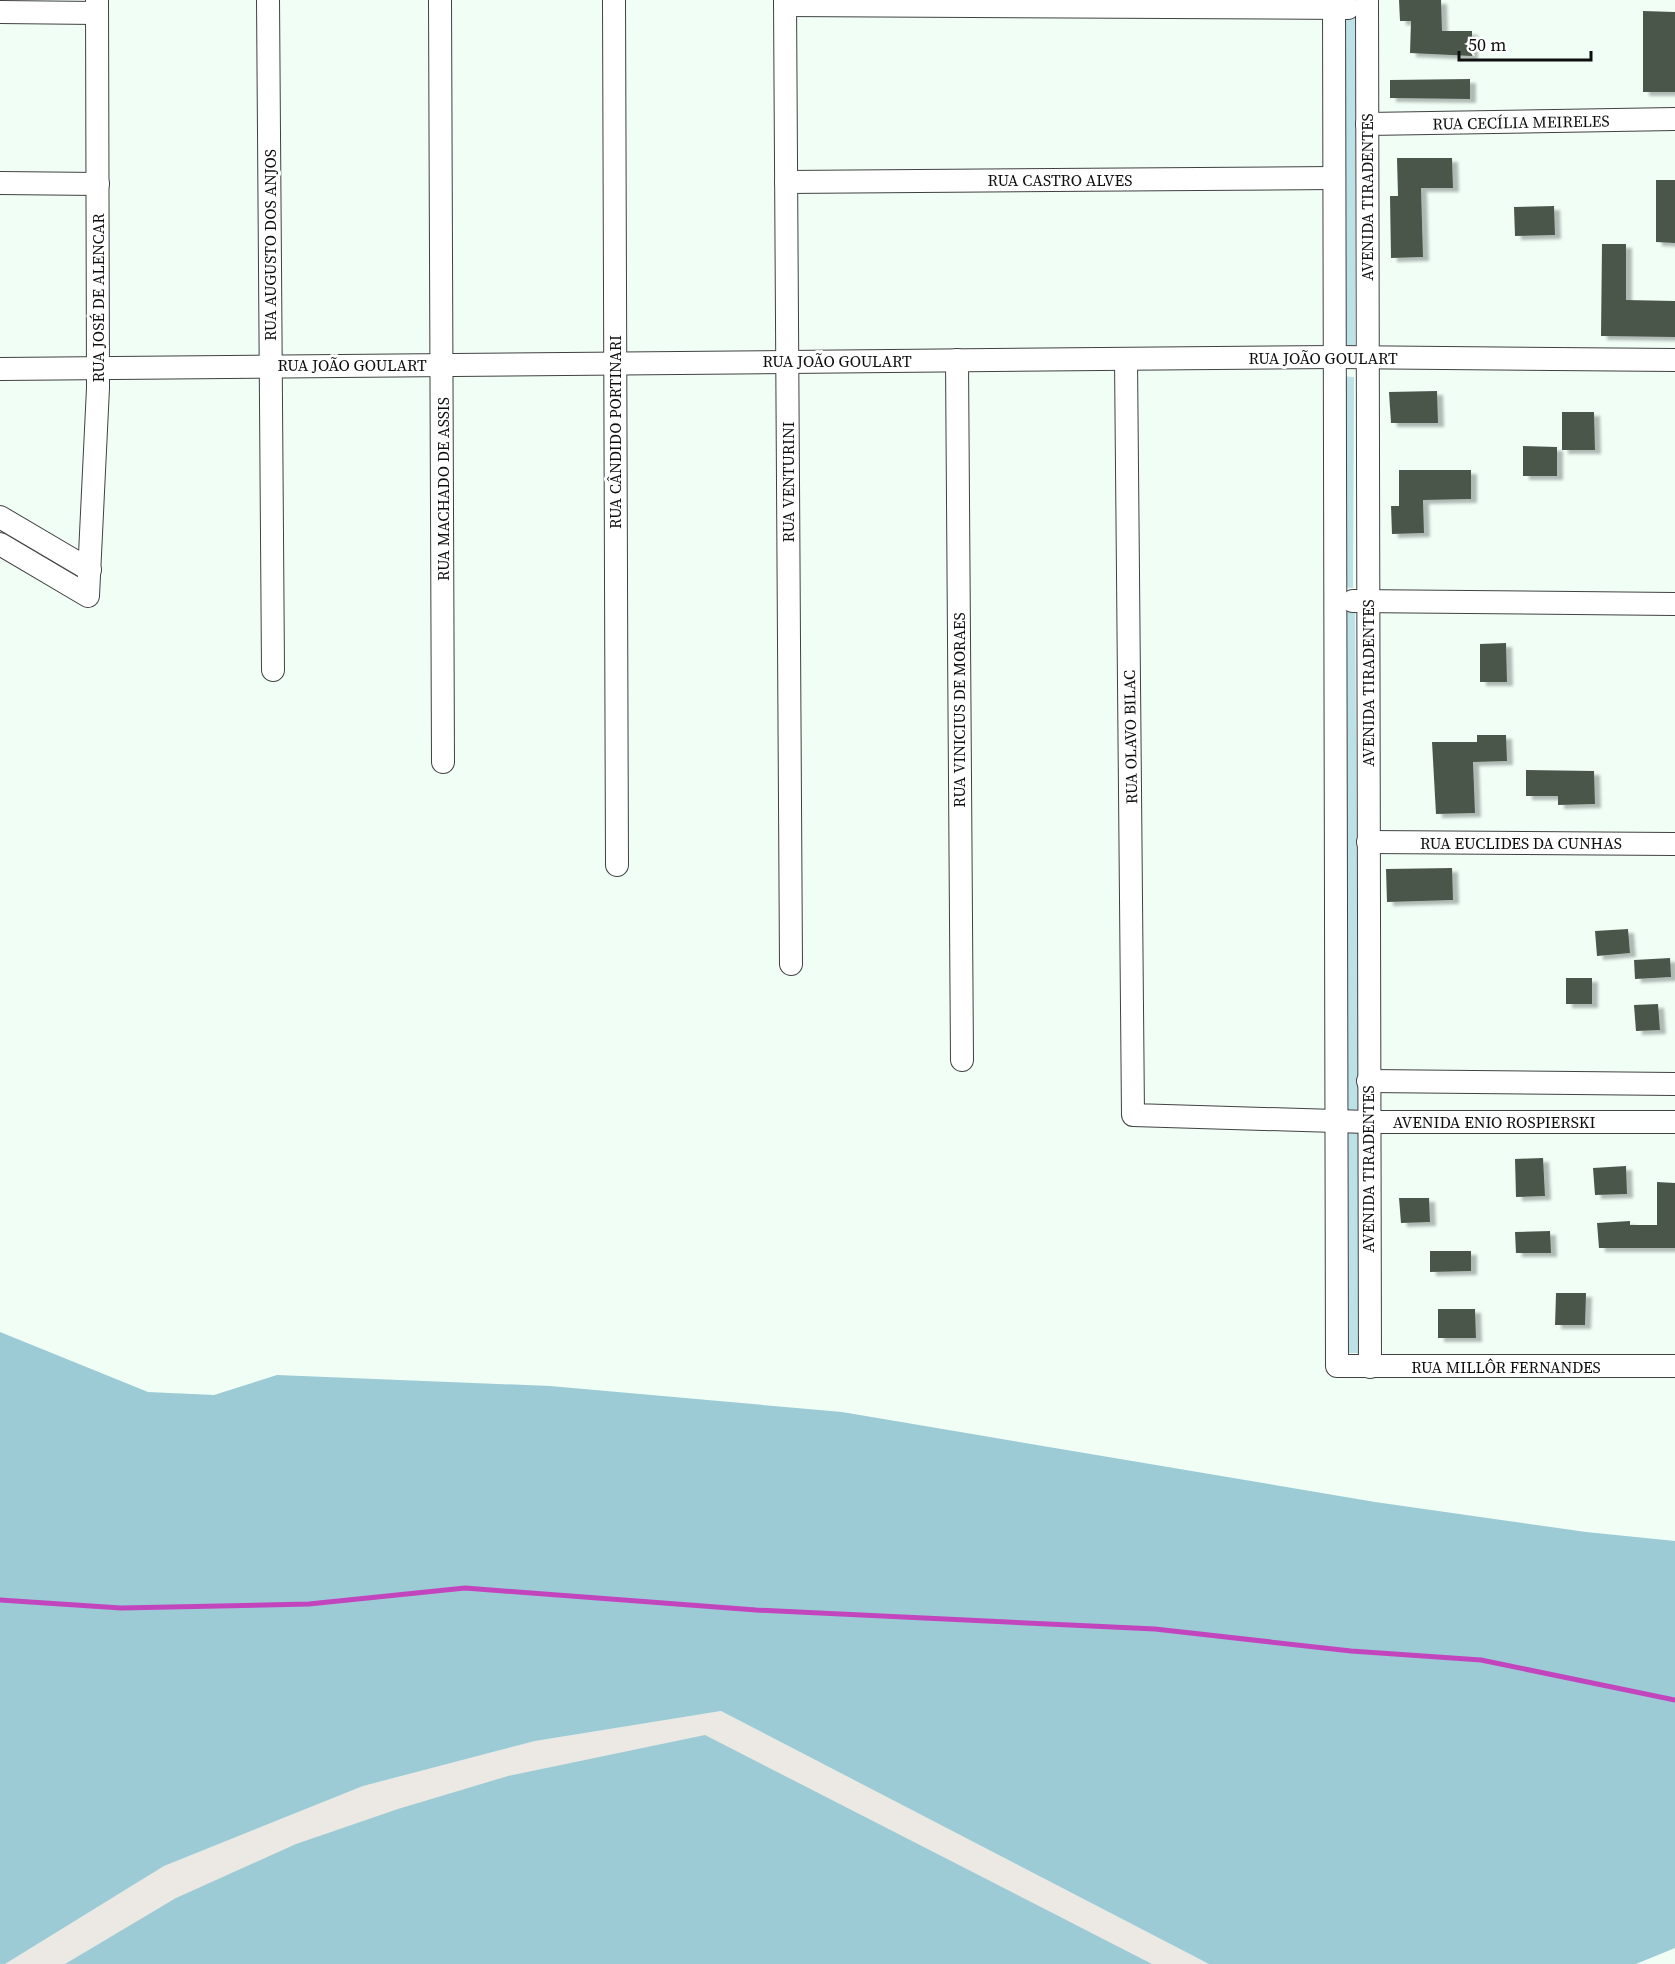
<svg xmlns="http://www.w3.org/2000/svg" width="1675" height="1964" viewBox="0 0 1675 1964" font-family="'Source Serif 4',serif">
	<defs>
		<filter id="shadow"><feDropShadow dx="6" dy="4" stdDeviation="1.5" flood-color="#0004"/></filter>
	</defs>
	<rect width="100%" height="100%" fill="#f0fef6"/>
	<polygon fill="#ece8e3" points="721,1711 1209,1964 5,1964 164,1866 363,1786 535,1741"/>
	<g fill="#bce1e6">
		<polygon points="1340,15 1355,15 1355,349 1339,349"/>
		<polygon points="1340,376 1354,377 1353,588 1340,587"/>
		<polygon points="1340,610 1355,610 1359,1114 1344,1113"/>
		<polygon points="1348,1129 1360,1129 1362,1353 1348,1353"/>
	</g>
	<g fill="#9ccbd6">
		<polygon points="0,1332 148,1392 214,1395 277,1375 550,1386 842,1412 1375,1502 1586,1532 1675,1541 1675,1948 1636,1964 1209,1964 721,1711 535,1741 363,1786 164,1866 5,1964 0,1964"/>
		<polygon points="705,1735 1152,1964 65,1964 176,1898 296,1844 398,1809 508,1776"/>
	</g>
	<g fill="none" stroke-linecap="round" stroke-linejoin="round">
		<polyline stroke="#c345be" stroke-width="5" points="0,1600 121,1608 309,1604 465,1588 756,1610 1155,1629 1351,1651 1481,1660 1675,1700"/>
	</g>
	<g fill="#4b564b" filter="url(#shadow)">
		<polygon points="1399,0 1441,0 1442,31 1472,31 1472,56 1410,53 1411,21 1400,21"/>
		<polygon points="1643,11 1675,12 1675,92 1643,92"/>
		<polygon points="1470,79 1470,99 1390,98 1390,80"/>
		<polygon points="1397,158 1452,158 1453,188 1421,188 1423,257 1391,258 1390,196 1398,196"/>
		<polygon points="1656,180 1675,180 1675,243 1656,242"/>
		<polygon points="1554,206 1555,235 1515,236 1514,207"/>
		<polygon points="1602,244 1626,244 1626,300 1675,301 1675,337 1601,336"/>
		<polygon points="1437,391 1438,423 1391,423 1389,392"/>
		<polygon points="1562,412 1594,412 1595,450 1562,450"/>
		<polygon points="1523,446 1557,447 1557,476 1523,476"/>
		<polygon points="1399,470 1471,470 1471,499 1423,500 1424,533 1392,534 1391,506 1399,506"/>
		<polygon points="1506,643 1507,682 1480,682 1480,644"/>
		<polygon points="1477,735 1506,735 1507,761 1473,762 1475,813 1436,814 1432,742 1477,742"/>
		<polygon points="1526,770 1594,771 1595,804 1558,805 1558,796 1526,796"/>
		<polygon points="1452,868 1453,900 1387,902 1386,869"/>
		<polygon points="1628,929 1630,953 1597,956 1595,931"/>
		<polygon points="1670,958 1671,977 1635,979 1634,960"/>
		<rect x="1566" y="978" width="26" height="26"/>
		<polygon points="1658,1004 1660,1030 1636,1031 1634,1005"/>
		<polygon points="1543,1158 1545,1196 1516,1197 1515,1159"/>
		<polygon points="1626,1166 1627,1194 1595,1195 1593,1168"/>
		<polygon points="1657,1182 1675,1183 1675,1248 1599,1248 1597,1223 1630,1221 1630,1225 1657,1225"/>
		<polygon points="1399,1198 1429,1198 1430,1222 1401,1223"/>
		<polygon points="1550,1231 1551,1253 1516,1253 1515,1232"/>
		<polygon points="1430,1251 1471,1251 1471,1271 1430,1272"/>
		<polygon points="1556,1293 1586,1293 1585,1325 1555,1325"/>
		<polygon points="1438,1309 1475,1309 1476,1338 1438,1338"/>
	</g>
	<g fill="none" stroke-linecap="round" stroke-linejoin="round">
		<g stroke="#414141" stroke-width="24">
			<g id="minor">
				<polyline points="268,0 273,670"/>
				<polyline points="440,0 443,762"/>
				<polyline points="614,0 617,865"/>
				<polyline points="785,0 791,964"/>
				<polyline points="1334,0 1337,1366 1675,1366"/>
				<polyline points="1367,0 1370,1367"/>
				<polyline points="785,5 1348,8"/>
				<polyline points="0,12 97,13"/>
				<polyline points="1367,124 1675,119"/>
				<polyline points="786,182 1334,178"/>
				<polyline points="0,183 98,184"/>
				<polyline points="1126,359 1133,1115 1368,1122 1675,1122"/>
				<polyline points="957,360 962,1060"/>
				<polyline points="0,369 1335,357 1675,360"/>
				<polyline points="0,517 90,570"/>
				<polyline points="0,544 88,596 98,388 97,0"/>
				<polyline points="1353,601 1675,604"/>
				<polyline points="1368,842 1675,844"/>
				<polyline points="1368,1081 1675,1084"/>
			</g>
		</g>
		<use href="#minor" stroke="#fff" stroke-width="22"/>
	</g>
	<g text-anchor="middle" stroke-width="6" stroke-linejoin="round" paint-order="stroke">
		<g font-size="16" fill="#0e0e0e" stroke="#fff">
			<text transform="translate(1521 122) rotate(-1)" y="6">RUA CECÍLIA MEIRELES</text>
			<text x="1060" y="186">RUA CASTRO ALVES</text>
			<text transform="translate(1367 197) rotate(-90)" y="6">AVENIDA TIRADENTES</text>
			<text transform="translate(270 245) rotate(-90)" y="6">RUA AUGUSTO DOS ANJOS</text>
			<text transform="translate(98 298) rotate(-90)" y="6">RUA JOSÉ DE ALENCAR</text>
			<text x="1323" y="364">RUA JOÃO GOULART</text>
			<text x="837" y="367">RUA JOÃO GOULART</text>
			<text x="352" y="371">RUA JOÃO GOULART</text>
			<text transform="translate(615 432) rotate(-90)" y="6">RUA CÂNDIDO PORTINARI</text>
			<text transform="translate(788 482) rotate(-90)" y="6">RUA VENTURINI</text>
			<text transform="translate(443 489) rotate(-90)" y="6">RUA MACHADO DE ASSIS</text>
			<text transform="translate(1368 683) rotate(-90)" y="6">AVENIDA TIRADENTES</text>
			<text transform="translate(959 710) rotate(-90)" y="6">RUA VINICIUS DE MORAES</text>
			<text transform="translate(1130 737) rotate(-91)" y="6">RUA OLAVO BILAC</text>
			<text x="1521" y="849">RUA EUCLIDES DA CUNHAS</text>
			<text x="1494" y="1128">AVENIDA ENIO ROSPIERSKI</text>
			<text transform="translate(1368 1169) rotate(-90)" y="6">AVENIDA TIRADENTES</text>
			<text x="1506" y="1373">RUA MILLÔR FERNANDES</text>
		</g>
	</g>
	<path d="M1459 51v9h132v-9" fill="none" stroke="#0e0e0e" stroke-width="3"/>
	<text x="1468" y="51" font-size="18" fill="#0e0e0e" stroke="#ffffff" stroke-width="4.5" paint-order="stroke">50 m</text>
</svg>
